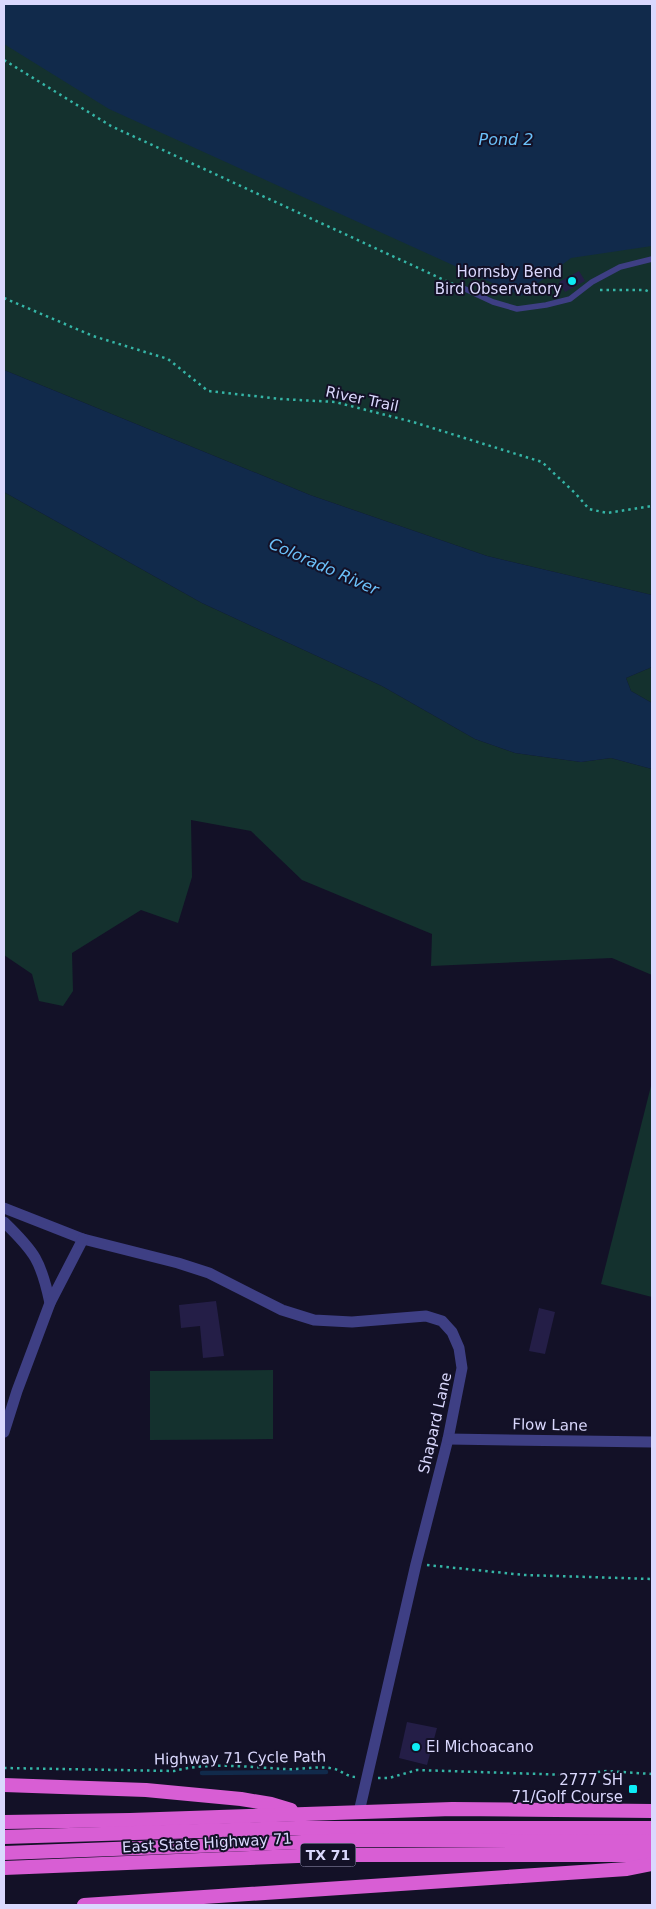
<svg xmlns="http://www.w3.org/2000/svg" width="656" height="1909" viewBox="0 0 656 1909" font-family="'DejaVu Sans',sans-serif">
	<rect width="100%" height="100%" fill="#131127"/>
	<g fill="#14312e">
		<polygon points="4,4 652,4 652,595 487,556 310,495 4,370"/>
		<polygon points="4,492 202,603 382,686 475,739 515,753 581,762 611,758 652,769 652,975 612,958 431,966 432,934 302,880 251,831 191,820 192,877 178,923 141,910 72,953 73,991 63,1006 39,1001 32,974 4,955"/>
		<polygon points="652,667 652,703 631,691 626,678"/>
		<polygon points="652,1082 652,1297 601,1284"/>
		<polygon points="273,1370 273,1439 150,1440 150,1371"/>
	</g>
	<g fill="#112a4b">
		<polygon points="4,4 652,4 652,246 571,258 521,296 109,109 4,44"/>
		<polygon points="4,370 310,495 487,556 652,595 652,667 626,678 631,691 652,703 652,769 611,758 581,762 515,753 475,739 382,686 202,603 4,492"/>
	</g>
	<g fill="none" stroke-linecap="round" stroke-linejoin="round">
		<polyline stroke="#112a4b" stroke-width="4.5" points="202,1773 326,1772"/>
	</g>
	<g fill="#241e47">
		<polygon points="579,271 585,281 565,292 559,282"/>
		<polygon points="216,1301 224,1356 203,1358 200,1326 181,1328 179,1305"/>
		<polygon points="539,1308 555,1312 545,1354 529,1351"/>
		<polygon points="407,1722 437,1728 427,1765 399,1758"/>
	</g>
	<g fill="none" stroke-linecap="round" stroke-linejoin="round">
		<g stroke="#35b5a6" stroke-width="2.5" stroke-dasharray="2.5 4" stroke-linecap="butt">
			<polyline points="4,60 111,126 455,285"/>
			<polyline points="600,290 645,290 652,293"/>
			<polyline points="4,298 93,336 168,359 208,391 281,399 335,402 413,422 542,462 576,494 589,509 607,513 652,506"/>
			<polyline points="427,1565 524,1575 652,1579"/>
			<path d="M4,1768L174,1771C207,1762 250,1767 284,1769C300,1770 315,1766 330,1768C340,1769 345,1776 355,1777"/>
			<polyline points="378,1778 389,1778 417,1770 570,1775 607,1771 652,1774"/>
		</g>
		<polyline stroke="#3e3f84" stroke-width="5.5" points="463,288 493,302 517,309 546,305 570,299 592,282 620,267 652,259"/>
		<g stroke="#3e3f84" stroke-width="11">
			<polyline points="4,1208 83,1239 178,1263 209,1273 282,1310 314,1320 352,1322 426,1316 442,1321 452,1332 459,1348 462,1368 448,1439 416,1564 359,1812"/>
			<path d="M4,1222C35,1252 41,1261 50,1303"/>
			<polyline points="4,1432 17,1391 50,1303 83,1239"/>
			<polyline points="448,1439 652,1442"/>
		</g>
		<g stroke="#d85ed4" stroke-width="14">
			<polyline points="4,1785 146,1790 241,1799 271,1804 291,1810"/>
			<polyline points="4,1822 130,1820 452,1809 652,1811"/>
			<polyline points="4,1837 296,1828 652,1828"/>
			<polyline points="4,1853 357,1840 652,1842"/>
			<polyline points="4,1868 323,1855 652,1855"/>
			<polyline points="84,1905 627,1869 652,1864"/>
		</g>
	</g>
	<g fill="#0decf5" stroke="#131127" stroke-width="2">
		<circle cx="572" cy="281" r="5"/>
		<circle cx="416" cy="1747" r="5"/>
		<rect x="628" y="1784" width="10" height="10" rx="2.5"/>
	</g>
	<g text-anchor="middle" stroke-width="4" stroke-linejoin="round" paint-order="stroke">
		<rect fill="#131127" stroke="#9e9cbd" stroke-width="1" x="300.5" y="1843.5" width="55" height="23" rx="4"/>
		<g font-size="14" font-weight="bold" fill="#dad8fd">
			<text x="328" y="1860">TX 71</text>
		</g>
		<g font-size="15" fill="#dad8fd" stroke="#131127" text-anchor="end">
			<text x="562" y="277">Hornsby Bend<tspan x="562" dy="17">Bird Observatory</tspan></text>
			<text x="426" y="1752" text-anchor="start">El Michoacano</text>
			<text x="623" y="1785">2777 SH<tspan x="623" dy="17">71/Golf Course</tspan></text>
		</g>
		<g font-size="15" fill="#dad8fd" stroke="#131127">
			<text transform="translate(362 399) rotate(12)" y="5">River Trail</text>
			<text transform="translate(435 1423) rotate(-77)" y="5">Shapard Lane</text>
			<text transform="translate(550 1425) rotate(1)" y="5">Flow Lane</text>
			<text transform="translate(240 1758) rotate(-1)" y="5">Highway 71 Cycle Path</text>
			<text transform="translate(207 1843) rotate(-3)" y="5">East State Highway 71</text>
		</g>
		<g font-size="16" font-style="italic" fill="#6bc0f9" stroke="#131127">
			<text x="506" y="145">Pond 2</text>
			<text transform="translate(324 566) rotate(24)" y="6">Colorado River</text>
		</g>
	</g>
	<rect width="656" height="1909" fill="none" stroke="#dad8fd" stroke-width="10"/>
</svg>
